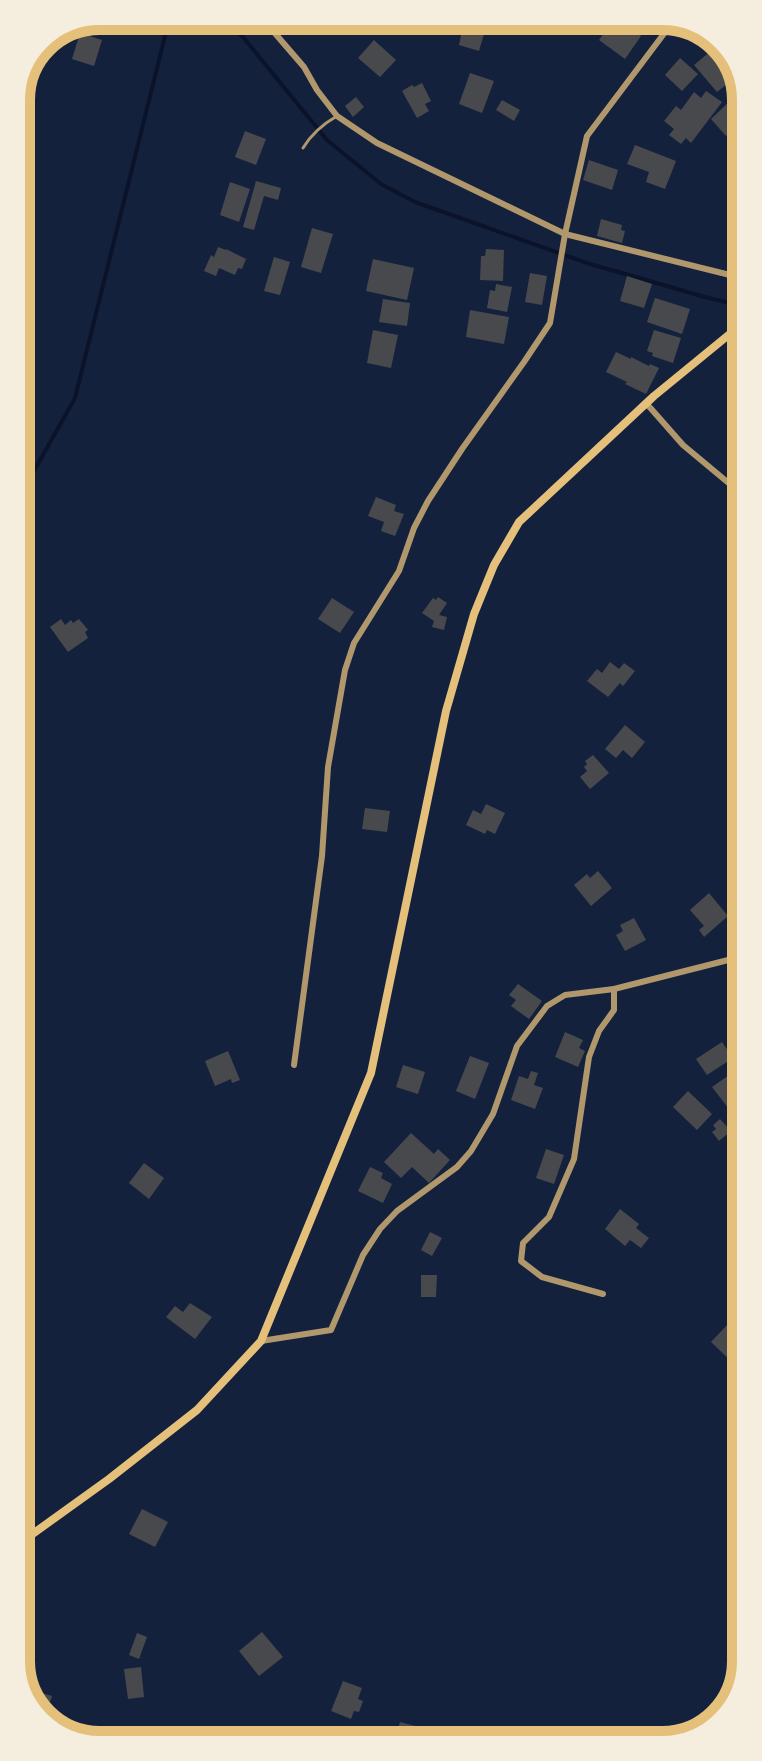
<svg xmlns="http://www.w3.org/2000/svg" width="762" height="1761" viewBox="0 0 762 1761" font-family="'PT Sans',sans-serif">
	<rect width="100%" height="100%" fill="#14213d"/>
	<g fill="none" stroke-linecap="round" stroke-linejoin="round">
		<g stroke="#0b132b" stroke-width="4">
			<polyline points="217,16 243,37 327,140 381,184 415,202 587,263 705,297 742,306"/>
			<polyline points="17,501 75,398 170,16"/>
		</g>
	</g>
	<g fill="#48494c">
		<polygon points="346,16 367,16 371,19 359,34 342,21"/>
		<polygon points="615,17 641,36 625,59 599,40"/>
		<polygon points="464,21 486,27 479,51 459,45"/>
		<polygon points="80,33 102,40 94,66 72,59"/>
		<polygon points="715,37 741,73 717,92 694,65 718,45 713,39"/>
		<polygon points="374,40 396,60 380,77 358,58"/>
		<polygon points="680,58 698,74 682,91 665,75"/>
		<polygon points="470,73 494,81 482,113 459,104"/>
		<polygon points="422,83 431,101 425,104 429,111 417,118 402,91 412,85 414,87"/>
		<polygon points="706,91 722,102 691,143 686,138 681,144 669,135 674,129 664,121 676,106 681,110 694,92 701,98"/>
		<polygon points="356,97 364,107 353,117 345,106"/>
		<polygon points="502,100 520,110 514,121 496,110"/>
		<polygon points="730,101 741,113 742,121 726,136 711,119"/>
		<polygon points="245,131 266,139 256,165 235,157"/>
		<polygon points="635,145 676,161 665,189 646,182 649,172 627,164"/>
		<polygon points="589,160 618,170 612,190 583,180"/>
		<polygon points="256,181 281,188 278,200 264,196 254,230 243,227"/>
		<polygon points="230,182 250,189 239,222 220,215"/>
		<polygon points="16,190 31,200 17,223"/>
		<polygon points="601,219 622,225 621,230 625,231 622,243 597,236"/>
		<polygon points="312,228 333,234 321,273 301,267"/>
		<polygon points="218,247 226,250 226,249 246,259 242,269 238,268 235,275 219,268 216,276 204,271 211,255 214,257"/>
		<polygon points="486,249 504,250 503,281 480,280 481,256 485,256"/>
		<polygon points="274,257 290,262 280,295 264,291"/>
		<polygon points="373,259 414,268 407,300 366,291"/>
		<polygon points="530,273 547,276 542,305 525,302"/>
		<polygon points="627,276 652,284 644,308 620,301"/>
		<polygon points="496,284 512,287 507,312 487,308 490,290 495,291"/>
		<polygon points="655,298 690,309 682,334 647,322"/>
		<polygon points="383,299 410,303 407,326 379,322"/>
		<polygon points="470,310 509,317 504,344 466,337"/>
		<polygon points="373,330 398,335 391,368 367,363"/>
		<polygon points="654,330 681,338 673,363 652,356 653,353 647,351"/>
		<polygon points="616,352 631,359 631,357 649,366 650,364 659,368 646,394 625,384 627,382 606,372"/>
		<polygon points="376,497 396,505 394,511 404,514 395,536 381,531 384,522 368,516"/>
		<polygon points="438,597 447,603 439,615 447,617 444,630 432,627 434,621 422,613 433,598 436,600"/>
		<polygon points="332,598 354,612 340,633 318,619"/>
		<polygon points="61,619 65,625 71,620 73,623 79,619 88,630 85,632 88,638 68,652 50,627"/>
		<polygon points="18,624 31,635 18,652"/>
		<polygon points="610,662 619,669 624,663 635,671 623,686 620,683 608,697 587,681 597,669 602,673"/>
		<polygon points="625,725 645,742 632,758 623,750 616,758 605,749"/>
		<polygon points="593,755 609,773 590,789 580,777 587,771 584,767 587,764 585,761"/>
		<polygon points="486,804 505,813 495,834 487,830 485,834 466,825 473,810 481,814"/>
		<polygon points="365,808 390,811 387,832 362,829"/>
		<polygon points="598,871 612,888 591,906 574,885 587,874 590,878"/>
		<polygon points="709,893 728,916 704,937 699,930 704,926 690,910"/>
		<polygon points="634,918 646,940 625,951 616,935 623,931 620,925"/>
		<polygon points="518,984 542,1001 529,1019 511,1006 516,1000 509,995"/>
		<polygon points="565,1032 583,1040 579,1048 585,1051 578,1067 555,1057"/>
		<polygon points="722,1042 733,1058 707,1075 696,1059"/>
		<polygon points="228,1051 240,1080 232,1083 231,1079 215,1086 205,1061"/>
		<polygon points="470,1056 489,1063 475,1099 456,1091"/>
		<polygon points="403,1065 425,1072 418,1094 396,1087"/>
		<polygon points="742,1066 744,1069 744,1098 729,1109 712,1087"/>
		<polygon points="531,1071 538,1073 534,1085 543,1088 535,1109 511,1100 519,1076 528,1079"/>
		<polygon points="688,1091 712,1114 697,1130 673,1107"/>
		<polygon points="720,1119 731,1131 719,1141 712,1132 716,1129 713,1125"/>
		<polygon points="411,1133 434,1154 438,1149 450,1160 429,1183 412,1167 401,1178 384,1162"/>
		<polygon points="546,1149 564,1155 554,1184 536,1178"/>
		<polygon points="144,1163 164,1178 149,1199 129,1183"/>
		<polygon points="370,1167 383,1173 381,1178 392,1184 383,1203 358,1191"/>
		<polygon points="620,1209 639,1224 636,1228 649,1238 641,1248 630,1240 625,1246 605,1229"/>
		<polygon points="430,1232 442,1238 432,1256 421,1250"/>
		<polygon points="421,1275 437,1275 436,1297 421,1297"/>
		<polygon points="190,1303 212,1317 195,1339 166,1317 175,1306 183,1312"/>
		<polygon points="728,1324 742,1337 737,1342 745,1349 733,1363 711,1342"/>
		<polygon points="142,1509 168,1522 155,1547 129,1534"/>
		<polygon points="262,1632 283,1657 259,1676 239,1651"/>
		<polygon points="137,1633 147,1637 139,1659 129,1655"/>
		<polygon points="141,1667 144,1697 128,1699 124,1669"/>
		<polygon points="343,1681 362,1688 358,1699 363,1701 359,1712 354,1711 351,1719 331,1711"/>
		<polygon points="27,1689 52,1696 46,1716 39,1714 25,1695"/>
		<polygon points="400,1722 423,1728 419,1742 394,1743"/>
	</g>
	<g fill="none" stroke-linecap="round" stroke-linejoin="round">
		<path stroke="#b1986c" stroke-width="3" d="M303,148C312,133 323,124 337,116"/>
		<g stroke="#b1986c" stroke-width="6">
			<polyline points="260,16 304,67 317,90 337,116 377,143 565,234 742,278"/>
			<polyline points="646,403 683,445 743,495"/>
			<polyline points="294,1065 322,856 328,767 345,670 354,643 399,571 414,528 428,501 462,449 524,362 550,323 565,234 587,136 675,19"/>
			<polyline points="603,1294 542,1277 521,1261 523,1243 549,1217 574,1159 589,1057 599,1031 614,1010 614,989"/>
			<polyline points="261,1341 331,1330 363,1255 380,1229 397,1211 457,1167 471,1151 493,1114 517,1046 547,1006 565,995 614,989 744,956"/>
		</g>
		<polyline stroke="#e5c07b" stroke-width="8" points="20,1543 109,1479 197,1410 261,1341 371,1073 446,711 474,614 494,565 519,522 654,396 742,324"/>
	</g>
	<path d="M0 0H762V1761H0ZM100 30H662A70 70 0 0 1 732 100V1661A70 70 0 0 1 662 1731H100A70 70 0 0 1 30 1661V100A70 70 0 0 1 100 30Z" fill="#f5edde" fill-rule="evenodd"/>
	<path fill="none" stroke="#e5c07b" stroke-width="10" d="M100 30H662A70 70 0 0 1 732 100V1661A70 70 0 0 1 662 1731H100A70 70 0 0 1 30 1661V100A70 70 0 0 1 100 30Z"/>
</svg>
